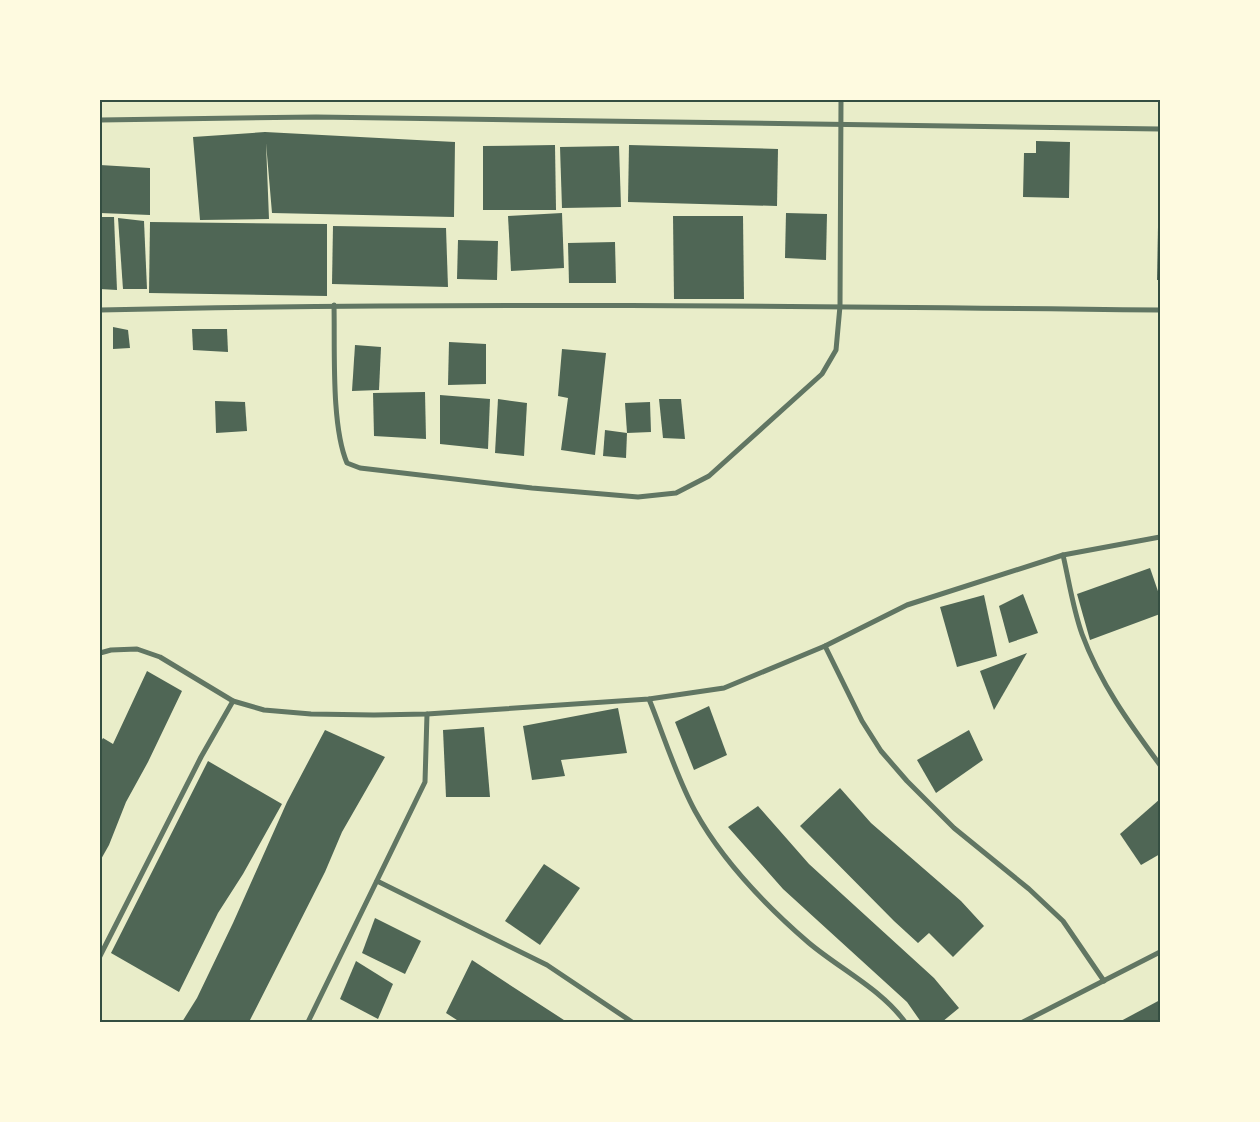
<svg xmlns="http://www.w3.org/2000/svg" width="1260" height="1122" viewBox="0 0 1260 1122" font-family="'Titillium Web',sans-serif">
	<rect width="100%" height="100%" fill="#e9edc9"/>
	<g fill="#4f6655">
		<polygon points="265,132 455,142 454,217 272,213 266,143 269,219 200,220 193,137"/>
		<polygon points="1036,141 1070,142 1069,198 1023,197 1024,153 1036,153"/>
		<polygon points="555,145 556,210 483,210 483,146"/>
		<polygon points="629,145 778,149 777,206 628,202"/>
		<polygon points="619,146 621,207 562,208 560,147"/>
		<polygon points="100,165 150,168 150,215 100,213"/>
		<polygon points="562,213 564,268 511,271 508,216"/>
		<polygon points="786,213 827,214 826,260 785,258"/>
		<polygon points="673,216 743,216 744,299 674,299"/>
		<polygon points="100,217 114,217 117,290 100,289"/>
		<polygon points="118,218 144,221 147,289 123,289"/>
		<polygon points="150,222 327,224 327,296 149,293"/>
		<polygon points="333,226 446,228 448,287 332,284"/>
		<polygon points="1158,227 1160,227 1160,280 1157,280"/>
		<polygon points="458,240 498,241 497,280 457,279"/>
		<polygon points="615,242 616,283 569,283 568,243"/>
		<polygon points="113,327 128,330 130,348 113,349"/>
		<polygon points="192,329 227,329 228,352 193,350"/>
		<polygon points="449,342 486,344 486,384 448,385"/>
		<polygon points="355,345 381,347 379,390 352,391"/>
		<polygon points="562,349 606,353 595,455 561,450 568,398 558,396"/>
		<polygon points="425,392 426,439 374,436 373,393"/>
		<polygon points="440,395 490,399 488,449 440,444"/>
		<polygon points="498,399 527,403 524,456 495,453"/>
		<polygon points="659,399 681,399 685,439 663,438"/>
		<polygon points="215,401 245,402 247,431 216,433"/>
		<polygon points="650,402 651,432 627,433 625,403"/>
		<polygon points="605,430 627,433 626,458 603,456"/>
		<polygon points="1150,568 1160,597 1160,614 1090,640 1077,594"/>
		<polygon points="1023,594 1038,633 1009,643 999,606"/>
		<polygon points="984,595 997,656 957,667 940,607"/>
		<polygon points="1027,653 994,710 980,671"/>
		<polygon points="147,671 182,691 148,762 126,802 109,845 100,861 100,743 103,738 113,744"/>
		<polygon points="709,706 727,755 694,770 675,722"/>
		<polygon points="618,708 627,753 561,760 565,776 532,780 523,726"/>
		<polygon points="484,727 490,797 446,797 443,730"/>
		<polygon points="325,730 385,757 342,832 325,872 249,1022 182,1022 197,998 233,923 287,802"/>
		<polygon points="969,730 983,760 936,793 917,760"/>
		<polygon points="208,761 282,804 243,874 218,913 179,992 111,953"/>
		<polygon points="840,788 871,823 961,901 984,926 953,957 929,933 918,943 894,921 800,826"/>
		<polygon points="1160,799 1160,854 1141,865 1120,834"/>
		<polygon points="758,806 809,864 934,978 959,1008 942,1022 921,1022 907,1002 783,889 728,827"/>
		<polygon points="544,864 580,888 540,945 505,921"/>
		<polygon points="375,918 421,941 405,974 362,953"/>
		<polygon points="472,960 513,987 567,1022 460,1022 446,1013"/>
		<polygon points="356,961 393,984 378,1019 340,999"/>
		<polygon points="1160,1000 1160,1022 1119,1022"/>
	</g>
	<g fill="none" stroke-linecap="round" stroke-linejoin="round">
		<g stroke="#617663" stroke-width="5">
			<polyline points="100,120 316,117 1160,129"/>
			<path d="M334,305C335,348 331,426 347,463L360,468L532,488L638,497L676,493L709,476L822,374L836,350L840,306L841,100"/>
			<path d="M100,310C453,302 807,306 1160,310"/>
			<path d="M1063,555C1069,581 1073,609 1082,634C1100,683 1129,723 1160,765"/>
			<polyline points="825,646 862,721 881,751 907,781 954,828 1029,889 1063,921 1104,981"/>
			<polyline points="100,653 111,650 137,649 160,657 233,701 264,710 311,714 374,715 427,714 649,699 724,688 825,646 907,605 1063,555 1160,537"/>
			<path d="M649,699C664,736 676,776 695,811C723,862 765,905 809,943C840,969 881,989 905,1022"/>
			<polyline points="377,881 547,965 632,1022"/>
			<polyline points="100,956 201,757 233,701"/>
			<polyline points="308,1022 425,782 427,714"/>
			<polyline points="1023,1022 1160,952"/>
		</g>
	</g>
	<rect width="1260" height="1122" fill="none" stroke="#fefae0" stroke-width="202"/>
	<rect x="101" y="101" width="1058" height="920" fill="none" stroke="#344e41" stroke-width="2"/>
</svg>
